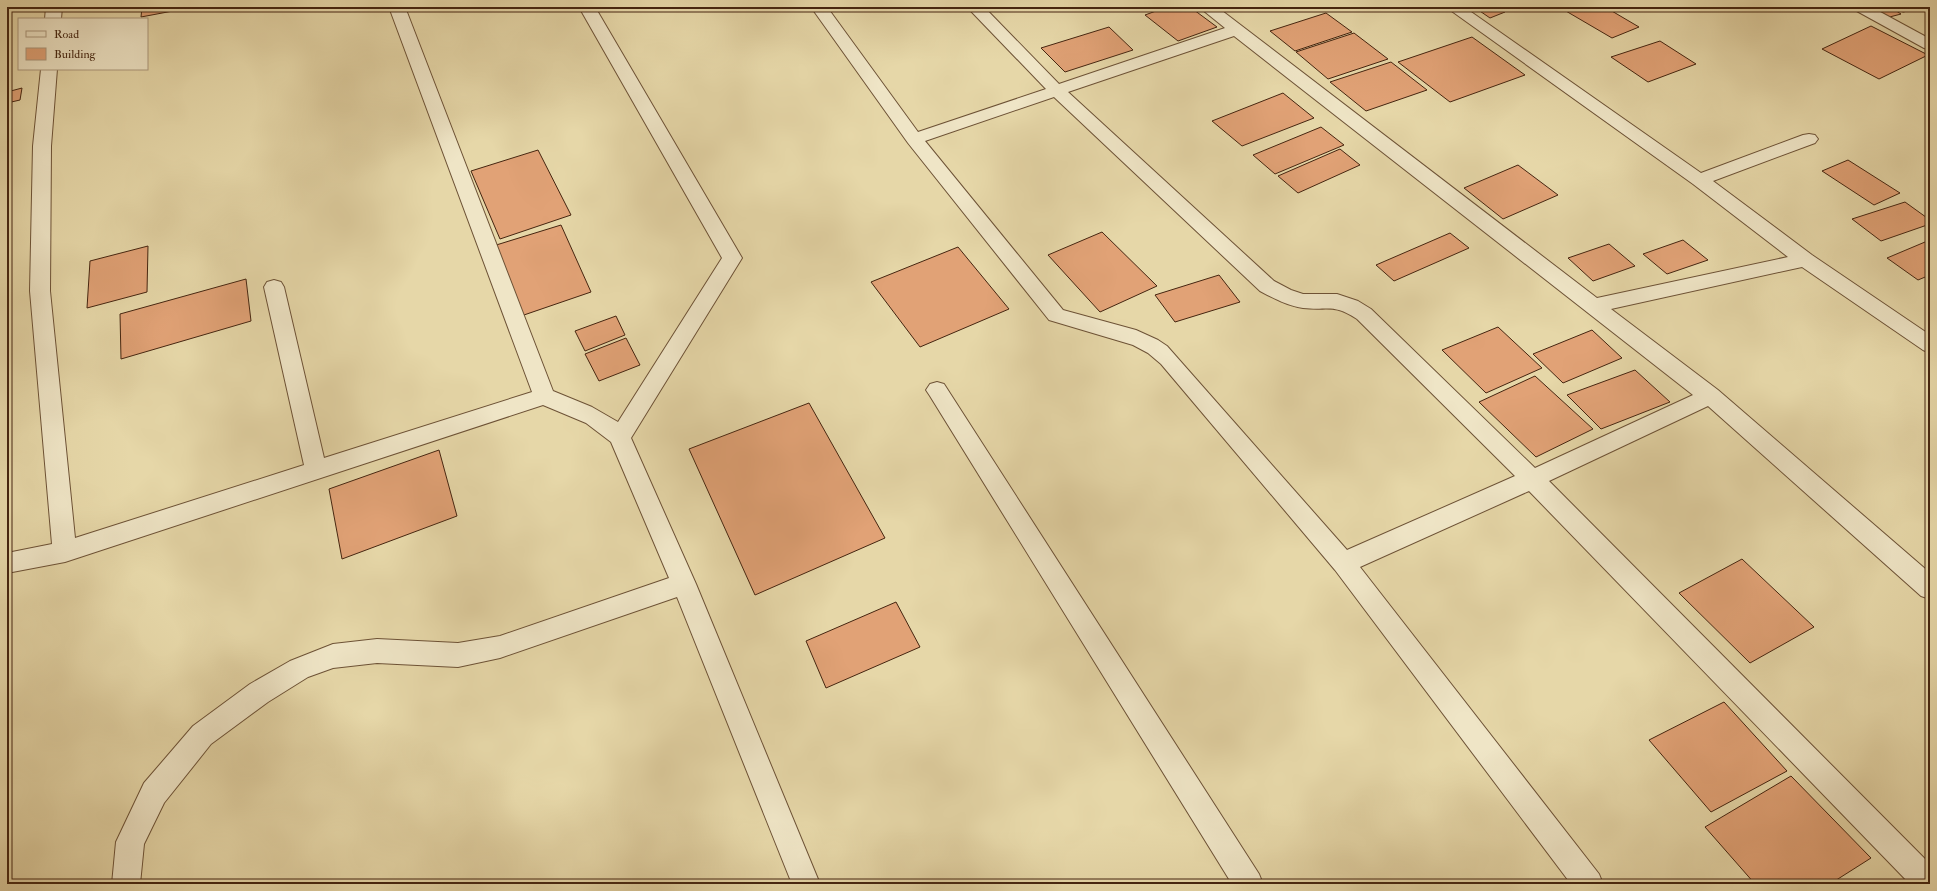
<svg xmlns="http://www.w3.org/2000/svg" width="1937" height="891" viewBox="0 0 1937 891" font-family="'IM FELL Double Pica',serif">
	<rect width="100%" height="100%" fill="#e6d7a8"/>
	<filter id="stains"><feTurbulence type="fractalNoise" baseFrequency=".005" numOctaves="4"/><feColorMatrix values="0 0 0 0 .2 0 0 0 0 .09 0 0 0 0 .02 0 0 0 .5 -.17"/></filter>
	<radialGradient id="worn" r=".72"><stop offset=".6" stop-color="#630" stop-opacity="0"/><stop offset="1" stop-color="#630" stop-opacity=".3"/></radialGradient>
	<g fill="#e1a276" stroke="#452510">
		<polygon points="142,7 194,7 141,17"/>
		<polygon points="1167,7 1190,7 1217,27 1178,41 1145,15"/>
		<polygon points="1474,7 1497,7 1505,12 1490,18"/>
		<polygon points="1559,7 1605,7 1639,27 1612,38"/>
		<polygon points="1864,7 1890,7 1901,14 1882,19"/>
		<polygon points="1894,7 1915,7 1918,9 1903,12"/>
		<polygon points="1326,13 1352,32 1295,51 1270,31"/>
		<polygon points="1871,26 1928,55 1879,79 1822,49"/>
		<polygon points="1109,27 1133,50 1065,72 1041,48"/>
		<polygon points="1354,33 1388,59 1328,79 1296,52"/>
		<polygon points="1472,37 1525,75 1450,102 1398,62"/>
		<polygon points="1660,41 1696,64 1648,82 1611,57"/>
		<polygon points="1391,62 1427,90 1366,111 1330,82"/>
		<polygon points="22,88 20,100 7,103 7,92"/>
		<polygon points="1283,93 1314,118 1242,146 1212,121"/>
		<polygon points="1321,127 1344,145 1275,174 1253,155"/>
		<polygon points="1340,149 1360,165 1298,193 1278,176"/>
		<polygon points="538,150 571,215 500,239 471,171"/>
		<polygon points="1848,160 1900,193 1874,205 1822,171"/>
		<polygon points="1518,165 1558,195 1503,219 1464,188"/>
		<polygon points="1905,202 1930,220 1930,224 1881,241 1852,219"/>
		<polygon points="561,225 591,292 521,316 493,246"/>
		<polygon points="1102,232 1157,286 1100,312 1048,255"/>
		<polygon points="1450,233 1469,248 1394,281 1376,265"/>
		<polygon points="1683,240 1708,260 1667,274 1643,254"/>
		<polygon points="1925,242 1930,245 1930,275 1918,280 1887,258"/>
		<polygon points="1609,244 1635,266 1593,281 1568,258"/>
		<polygon points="148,246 147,292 87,308 90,261"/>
		<polygon points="958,247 1009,309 920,347 871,282"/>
		<polygon points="1219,275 1240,302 1175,322 1155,295"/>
		<polygon points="246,279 251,321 121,359 120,314"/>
		<polygon points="616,316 625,335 585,351 575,331"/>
		<polygon points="1498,327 1542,368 1486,393 1442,350"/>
		<polygon points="1592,330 1622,358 1563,383 1533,354"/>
		<polygon points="626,338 640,365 599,381 585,354"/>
		<polygon points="1635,370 1670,402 1601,429 1567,395"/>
		<polygon points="1535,376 1593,429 1536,457 1479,402"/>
		<polygon points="809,403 885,538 755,595 689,449"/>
		<polygon points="439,450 457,516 342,559 329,489"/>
		<polygon points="1742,559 1814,627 1750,663 1679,593"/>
		<polygon points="896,602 920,647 826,688 806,641"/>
		<polygon points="1724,702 1787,771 1711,812 1649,740"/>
		<polygon points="1791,776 1871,858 1830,884 1755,884 1705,827"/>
	</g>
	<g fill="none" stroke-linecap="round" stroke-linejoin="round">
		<g stroke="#6d5236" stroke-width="2">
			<g id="minor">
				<polygon points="46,7 62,7 61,19 45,19"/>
				<polygon points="215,7 232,7 229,10 218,10"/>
				<polygon points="389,7 405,7 553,391 592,407 618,422 722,258 579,7 595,7 742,258 631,438 696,584 820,884 792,884 677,597 500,658 458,667 377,663 333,668 308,677 268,702 211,744 164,803 144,844 140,884 112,884 116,842 144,783 193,726 250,684 290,661 333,644 377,639 458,643 500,636 669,578 611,442 586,423 543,405 65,562 7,573 7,553 52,544 30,291 33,146 41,69 57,69 51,146 50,291 75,538 304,465 264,287 267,282 274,280 281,282 284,287 324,458 532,392"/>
				<path d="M811,7H827L918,132L1046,89L967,7H984L1059,84L1225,28L1199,7H1217L1597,298L1788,257L1693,184L1446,7H1464L1701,173L1803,135L1809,134L1815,135L1818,139L1815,143L1713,181L1812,255L1930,335V353L1923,350L1802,267L1611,309L1718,390L1930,573V599L1921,596L1708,406L1549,481L1930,864V884H1910L1529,491L1360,567L1599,874L1603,884H1571L1335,570L1161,364L1148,353L1133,345L1049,320L908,143ZM1234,36L1693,395L1535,468L1371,309L1358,301L1337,294H1303L1291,290L1274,281L1068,92ZM1054,97L1260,291C1273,298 1288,306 1303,308C1329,311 1332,303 1357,319L1515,476L1347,550L1167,346L1158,340L1136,330L1063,310L925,141Z"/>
				<polygon points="1852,7 1871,7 1930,39 1930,50 1924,48 1855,10"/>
				<polygon points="937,382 944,384 1259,874 1263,884 1232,884 930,396 926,390 930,384"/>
			</g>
		</g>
		<use href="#minor" fill="#efe5c6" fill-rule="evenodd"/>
	</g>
	<rect width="1937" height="891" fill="none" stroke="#e6d7a8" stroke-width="24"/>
	<rect x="8" y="8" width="1921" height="875" fill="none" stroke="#452510" stroke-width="2"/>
	<rect x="12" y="12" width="1913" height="867" fill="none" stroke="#452510"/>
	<rect x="18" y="18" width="130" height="52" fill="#efe5c6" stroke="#ab987d"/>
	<rect x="26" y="31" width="20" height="6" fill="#efe5c6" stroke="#ab987d"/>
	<text x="54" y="38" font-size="12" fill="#452510">Road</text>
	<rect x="26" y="48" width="20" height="12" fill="#e1a276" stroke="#ab987d"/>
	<text x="54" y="58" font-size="12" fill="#452510">Building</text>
	<rect width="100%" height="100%" filter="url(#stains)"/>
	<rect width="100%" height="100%" fill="url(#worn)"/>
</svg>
